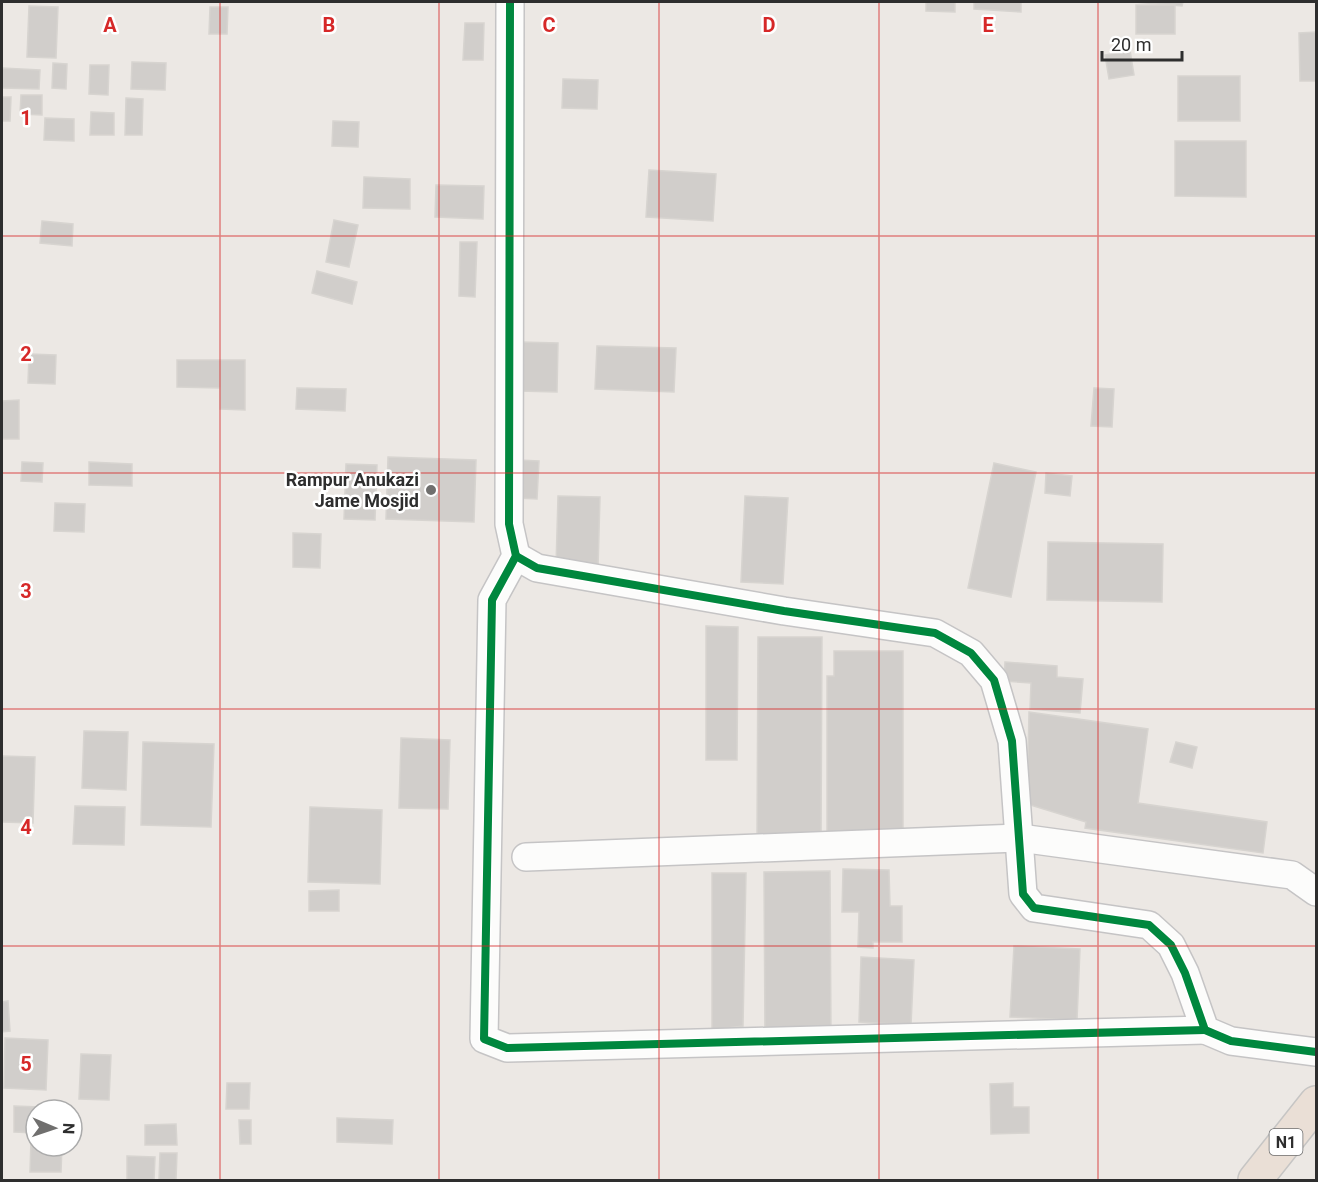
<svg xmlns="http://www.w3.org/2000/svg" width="1318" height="1182" viewBox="0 0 1318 1182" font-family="Roboto,sans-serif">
	<rect width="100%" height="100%" fill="#ece8e4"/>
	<g fill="#d1cecb" stroke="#d7d4d0" stroke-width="1.5">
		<polygon points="926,2 955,2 955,12 926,11"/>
		<polygon points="974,2 1021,2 1021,12 974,9"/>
		<polygon points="1133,2 1183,2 1182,6"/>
		<rect x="1136" y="5" width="39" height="29"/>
		<polygon points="29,6 58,7 56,58 27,57"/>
		<polygon points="210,7 228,7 227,34 209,34"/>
		<polygon points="465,23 484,23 483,60 463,60"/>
		<polygon points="1316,32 1316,81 1300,81 1299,33"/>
		<polygon points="1130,50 1134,75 1109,79 1105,55"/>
		<polygon points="132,62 166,63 165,90 131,89"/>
		<polygon points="53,63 67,64 66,89 52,88"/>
		<polygon points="90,65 109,65 108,95 89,94"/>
		<polygon points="2,68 40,70 39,89 2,88"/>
		<rect x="1178" y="76" width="62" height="45"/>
		<polygon points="563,79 598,80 597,109 562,108"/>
		<polygon points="21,95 42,95 42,115 20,114"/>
		<polygon points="2,97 11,97 10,121 2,121"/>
		<polygon points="126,98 143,99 142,135 125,135"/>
		<polygon points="91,112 114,113 114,135 90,135"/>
		<polygon points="45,118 74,119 74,141 44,140"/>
		<polygon points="333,121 359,122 358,147 332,146"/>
		<polygon points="1175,141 1246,141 1246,197 1175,196"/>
		<polygon points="649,170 716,174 713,221 646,217"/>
		<polygon points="364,177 410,179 410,209 363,208"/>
		<polygon points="436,185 484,186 483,219 435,217"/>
		<polygon points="334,220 358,225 349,267 326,262"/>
		<polygon points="42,221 73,224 72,246 40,243"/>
		<polygon points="460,242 477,242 475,297 459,296"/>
		<polygon points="317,271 357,282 352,304 312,293"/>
		<polygon points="520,342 558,343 557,392 519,391"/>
		<polygon points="597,346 676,348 674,392 595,389"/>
		<polygon points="29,354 56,355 55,384 28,383"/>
		<polygon points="177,360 245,360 245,410 220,409 220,388 177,387"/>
		<polygon points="297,388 346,389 345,411 296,409"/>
		<polygon points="1094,388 1114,389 1112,427 1091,426"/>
		<polygon points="19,400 19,439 2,439 2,401"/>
		<polygon points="388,457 476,460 474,522 386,519"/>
		<polygon points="518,460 539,461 537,499 517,498"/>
		<polygon points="22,462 43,463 42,482 21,481"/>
		<polygon points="89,462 132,464 132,486 89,485"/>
		<polygon points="994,463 1036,472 1011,597 968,588"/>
		<polygon points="346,464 377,465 375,520 344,519"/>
		<polygon points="1046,473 1072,476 1070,496 1045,493"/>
		<polygon points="558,496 600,497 598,568 556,566"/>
		<polygon points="745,496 788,498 783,584 741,582"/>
		<polygon points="55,503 85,504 84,532 54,531"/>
		<polygon points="293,533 321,534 320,568 293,567"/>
		<polygon points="1048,542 1163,544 1162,602 1047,600"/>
		<polygon points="706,626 738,627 737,760 706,760"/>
		<polygon points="758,637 822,637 821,842 757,842"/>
		<polygon points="834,651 903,651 903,840 827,840 827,676 834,676"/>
		<polygon points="1005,662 1057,666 1057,677 1083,679 1080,713 1030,709 1031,683 1004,681"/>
		<polygon points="1029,712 1148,729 1138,803 1267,822 1263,853 1085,828 1086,822 1027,804"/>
		<polygon points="84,731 128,732 126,790 82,788"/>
		<polygon points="401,738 450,740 448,809 399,808"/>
		<polygon points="143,742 214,744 211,827 141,825"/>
		<polygon points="1176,742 1197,747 1192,768 1170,762"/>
		<polygon points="2,756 35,757 33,823 2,822"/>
		<polygon points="75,806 125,807 124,845 73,844"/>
		<polygon points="310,807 382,810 380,884 308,882"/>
		<polygon points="843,869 889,870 890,906 902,906 902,942 873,942 873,948 858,947 859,912 842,912"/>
		<polygon points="830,871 831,1038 765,1039 764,872"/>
		<polygon points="712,873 746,873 743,1026 712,1030"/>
		<polygon points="339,890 339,911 309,911 309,891"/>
		<polygon points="1014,946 1080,949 1077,1020 1010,1017"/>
		<polygon points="861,957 914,960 911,1025 859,1022"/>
		<polygon points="8,1001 10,1031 2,1032 2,1002"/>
		<polygon points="5,1038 48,1040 46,1090 4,1088"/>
		<polygon points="81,1054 111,1055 109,1100 79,1099"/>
		<polygon points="227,1083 250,1083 249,1109 226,1109"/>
		<polygon points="1013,1083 1013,1107 1029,1107 1029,1133 991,1134 990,1084"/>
		<polygon points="14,1106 41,1107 41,1110 36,1110 36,1133 14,1132"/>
		<polygon points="337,1118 393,1120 392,1144 337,1142"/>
		<polygon points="239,1120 251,1120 251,1144 240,1144"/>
		<polygon points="176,1124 177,1145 145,1145 145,1125"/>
		<polygon points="31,1139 36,1139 36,1146 62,1146 61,1172 30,1172"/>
		<polygon points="160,1153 177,1153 176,1180 159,1180"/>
		<polygon points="127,1156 155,1157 154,1180 127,1180"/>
	</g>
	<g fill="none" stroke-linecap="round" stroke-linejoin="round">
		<g stroke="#c5c4c5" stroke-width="30">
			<g id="street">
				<polyline points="510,2 509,524 516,556 492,600 484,1039 507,1048 1205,1030"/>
				<polyline points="516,556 537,568 784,611 935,633 971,653 994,680 1012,741 1023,894 1034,908 1149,925 1171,945 1185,973 1205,1030 1231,1041 1316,1052"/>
				<polyline points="526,857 1020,838 1292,875 1316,892"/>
			</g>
		</g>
		<g stroke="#c6c5c4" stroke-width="36">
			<polyline id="highway" points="1255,1180 1316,1103"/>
		</g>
		<use href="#street" stroke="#fcfcfb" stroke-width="27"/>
		<use href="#highway" stroke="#eadfd6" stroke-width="33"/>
		<g stroke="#fff" stroke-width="11">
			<g id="cycleway">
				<polyline points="510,2 509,524 516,556 492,600 484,1039 507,1048 1205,1030"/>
				<polyline points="516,556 537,568 784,611 935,633 971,653 994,680 1012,741 1023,894 1034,908 1149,925 1171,945 1185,973 1205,1030 1231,1041 1316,1052"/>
			</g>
		</g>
		<use href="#cycleway" stroke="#00873e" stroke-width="8"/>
	</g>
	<path fill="none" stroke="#d62828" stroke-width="1.5" stroke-opacity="0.55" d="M220,2V1180M439,2V1180M659,2V1180M879,2V1180M1098,2V1180M2,236H1316M2,473H1316M2,709H1316M2,946H1316"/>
	<circle fill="#706f6e" stroke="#fff" stroke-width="2" cx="431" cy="490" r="6"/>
	<g text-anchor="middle" stroke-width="5" stroke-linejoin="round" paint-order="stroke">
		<rect fill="#fff" stroke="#6d6d6d" stroke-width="1.5" x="1269.5" y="1129" width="33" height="26" rx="4.5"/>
		<g font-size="16" font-weight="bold" fill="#2e2e2e">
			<text x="1286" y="1148">N1</text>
		</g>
		<g font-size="18" font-weight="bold" fill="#2e2e2e" stroke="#fff" text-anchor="end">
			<text x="419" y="486">Rampur Anukazi<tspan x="419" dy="21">Jame Mosjid</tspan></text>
		</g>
	</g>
	<g font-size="20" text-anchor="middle" font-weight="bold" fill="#d62828" stroke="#fff" stroke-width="5" stroke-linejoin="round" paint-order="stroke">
		<text x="110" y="32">A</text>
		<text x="329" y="32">B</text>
		<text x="549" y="32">C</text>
		<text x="769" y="32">D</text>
		<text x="988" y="32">E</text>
		<text x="26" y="125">1</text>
		<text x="26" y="361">2</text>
		<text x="26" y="598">3</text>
		<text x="26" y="834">4</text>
		<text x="26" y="1071">5</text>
	</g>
	<rect width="1318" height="1182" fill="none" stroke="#2e2e2e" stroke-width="6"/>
	<g transform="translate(54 1128) rotate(92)"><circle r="28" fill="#ffffff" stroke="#ababab" stroke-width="1.5"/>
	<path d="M0-4.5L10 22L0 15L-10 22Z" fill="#706f6e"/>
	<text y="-9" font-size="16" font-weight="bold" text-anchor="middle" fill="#2e2e2e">N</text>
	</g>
	<path d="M1102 51v9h80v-9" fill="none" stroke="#2e2e2e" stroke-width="3"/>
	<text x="1111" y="51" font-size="18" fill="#2e2e2e" stroke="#ffffff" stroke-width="4.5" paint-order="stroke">20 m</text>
</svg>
